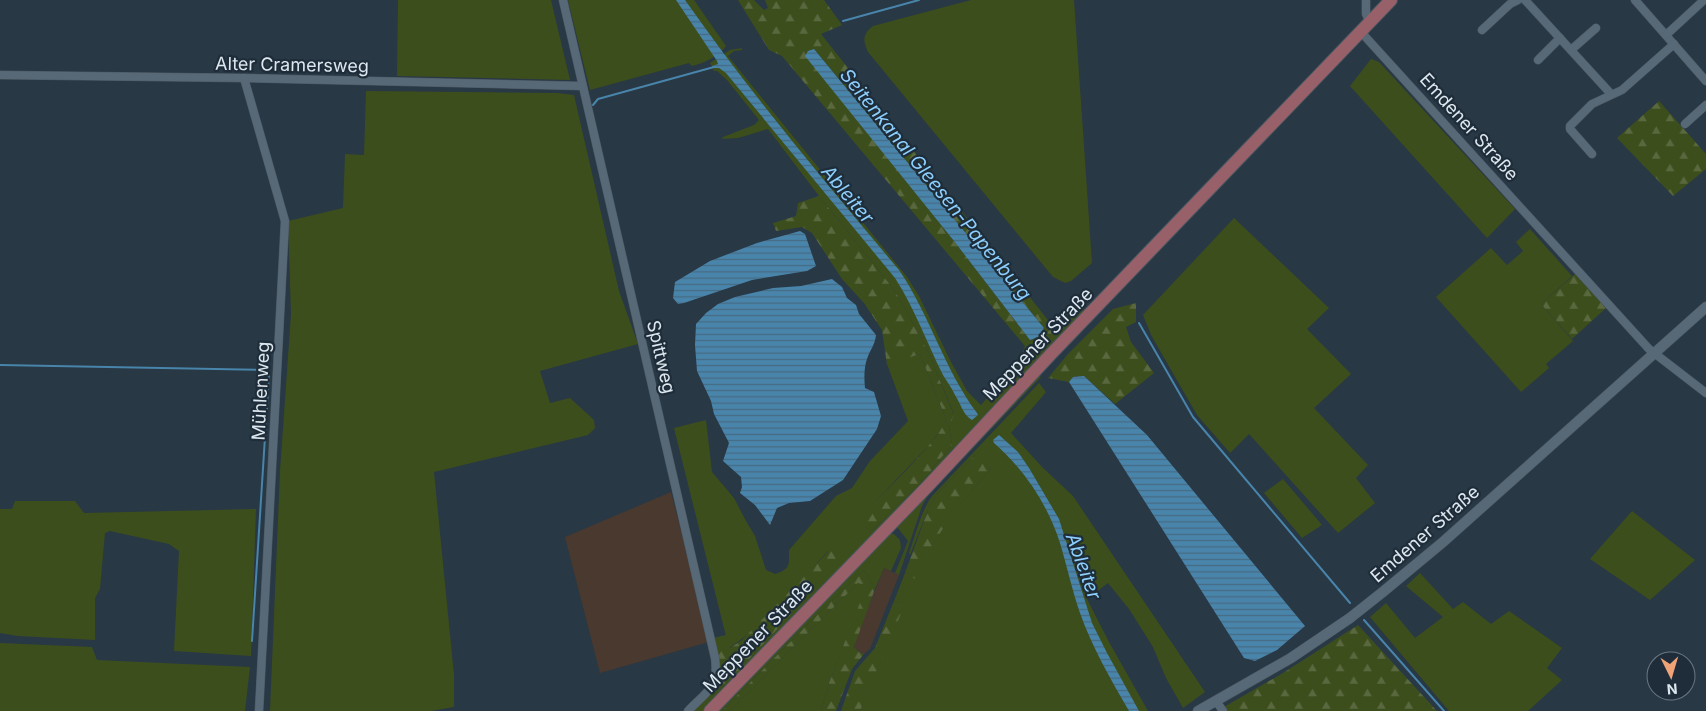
<svg xmlns="http://www.w3.org/2000/svg" width="1706" height="711" viewBox="0 0 1706 711" font-family="Inter,sans-serif">
	<defs>
		<pattern id="forest-firs" width="22" height="20" patternUnits="userSpaceOnUse" patternTransform="scale(1.25)"><rect width="22" height="20" fill="#3d4e1d"/><path d="M5 1l3.5 6h-7zM16 11l3.5 6h-7z" fill="#59683e"/></pattern>
		<pattern id="water-rules" width="6" height="5" patternUnits="userSpaceOnUse" patternTransform="scale(1.25)"><rect width="6" height="5" fill="#4984ab"/><path d="M0 2.5h6" fill="none" stroke="#466b83"/></pattern>
	</defs>
	<rect width="100%" height="100%" fill="#283844"/>
	<g fill="#4a392f">
		<polygon points="671,492 709,642 600,673 565,537"/>
		<polygon points="884,568 899,575 870,649 864,654 859,652 854,647 861,625"/>
	</g>
	<g fill="#3d4e1d">
		<polygon points="398,0 551,0 570,80 397,76"/>
		<path d="M568,0H694L726,46C718,57 704,63 692,66L689,63L590,90Z"/>
		<path d="M971,0H1074L1092,263L1071,281L1065,283L1053,277L868,52C863,40 862,35 873,26Z"/>
		<path d="M742,48V50L734,51L728,56L907,277L919,296L950,360L967,391L981,405L1020,360L1032,371L949,453L932,475L704,711H693L716,688L720,690L774,631L829,550C800,581 764,626 729,648L674,428L706,420L712,472L734,498L746,521L755,536L766,570L775,574C791,569 789,564 789,550L836,496L852,488L870,461L908,421L887,364L920,354L946,419L943,427L931,443L856,522L872,531L930,473L935,465L952,445L949,427L954,414L928,352L900,299L888,282L819,196L768,129L738,138L722,139L723,137L754,125L759,120L727,80L717,71H714L710,63L730,50Z"/>
		<polygon points="1371,59 1379,62 1515,209 1487,238 1350,86"/>
		<polygon points="366,91 557,93 574,95 619,291 638,344 540,371 550,403 570,398 594,420 595,428 588,435 434,472 454,675 454,707 431,711 270,711 280,471 291,314 288,221 343,208 345,154 364,155"/>
		<polygon points="1234,218 1329,308 1307,329 1351,374 1314,408 1368,465 1356,478 1375,503 1338,533 1249,434 1230,453 1197,415 1151,335 1143,315"/>
		<polygon points="1530,229 1572,276 1541,304 1573,341 1546,364 1549,368 1521,392 1436,297 1491,248 1507,265 1523,251 1516,242"/>
		<polygon points="1039,376 1041,377 928,495 922,506 899,575 895,573 908,541 897,527 897,524"/>
		<path d="M1039,383L1046,392L1011,433L1043,468L1073,496L1205,692L1183,708L1166,678L1153,647L1129,609L1108,583L1087,599L1109,642L1148,711H860L904,604L894,601L905,573L915,578C933,537 961,501 991,469L975,455L936,495L928,510L910,555L909,553C916,534 920,513 932,496Z"/>
		<polygon points="1283,479 1322,525 1302,538 1264,493"/>
		<polygon points="15,501 75,501 84,513 256,509 251,656 174,651 179,551 169,544 110,531 105,533 100,589 95,598 95,640 18,636 0,633 0,509 12,509"/>
		<polygon points="1632,511 1695,560 1650,600 1590,559"/>
		<polygon points="889,533 894,534 900,540 901,548 891,571 884,568 875,589 864,570 811,621 722,711 718,711"/>
		<polygon points="1420,573 1453,609 1463,602 1491,624 1509,611 1562,648 1547,668 1562,680 1528,711 1449,711 1370,617 1386,603 1415,638 1443,617 1406,586"/>
		<polygon points="858,583 867,586 829,683 821,711 730,711"/>
		<polygon points="0,643 92,647 97,660 250,667 245,711 0,711"/>
	</g>
	<g fill="url(#forest-firs)" fill-rule="evenodd">
		<path d="M738,0H754L764,10L768,8L765,0H824L842,25L821,34L1051,324L1078,307L1084,311L1029,368L1020,360L1025,346L782,56L769,50ZM814,49L1044,328L1038,337L1030,340L954,241L806,56L808,51Z"/>
		<polygon points="1659,101 1706,154 1706,169 1673,196 1617,138"/>
		<path d="M819,196L888,282L900,299L928,352L954,415L949,427L952,445L935,465L930,473L872,531L855,522C877,499 900,478 921,454C931,443 941,433 946,419L920,354L887,365L882,330L864,303L842,279L812,233L802,227L776,231L773,223L796,216L798,203Z"/>
		<polygon points="1575,274 1606,308 1572,339 1541,304"/>
		<polygon points="1136,303 1136,322 1126,327 1131,342 1154,373 1115,404 1084,376 1073,377 1069,382 1048,378 1068,354 1113,309"/>
		<path d="M976,454L991,469C961,501 933,538 915,579L905,573L928,510L936,495Z"/>
		<path d="M830,550L843,559L720,690L716,688C722,668 718,657 713,638L726,635L730,648L742,640Z"/>
		<polygon points="864,570 875,589 854,647 859,652 864,654 852,669 836,711 821,711 829,683 866,587 858,583 730,711 722,711 811,621"/>
		<polygon points="894,601 905,604 860,711 841,711 855,671 875,648"/>
		<polygon points="1358,625 1437,711 1217,711 1283,673"/>
	</g>
	<g fill="url(#water-rules)">
		<path d="M676,0H685C751,94 825,182 899,270C930,315 944,369 977,413L978,415L972,420C963,415 961,404 955,395C952,388 947,382 943,375C927,343 915,309 895,278L726,73L719,68H713L712,66L718,64L717,61Z"/>
		<polygon points="814,49 1044,328 1038,337 1030,340 954,241 805,56 808,51"/>
		<polygon points="800,231 805,234 816,266 807,271 752,280 684,303 678,304 673,298 675,282 710,261 757,243"/>
		<path d="M832,279L842,287L847,298L856,305L859,314L876,335C875,345 870,350 867,359C864,368 864,378 865,388L874,392L881,416L877,429L843,480L810,501L789,503L777,508L770,525L755,505L740,493L742,487L741,477L723,461L729,443L714,414L711,401L697,371L695,345L696,324L706,313L718,304L735,297L773,288L801,286Z"/>
		<polygon points="1084,376 1147,435 1305,626 1277,650 1255,661 1244,658 1069,382 1073,377"/>
		<path d="M999,435L1018,452L1029,468L1059,519L1092,623L1107,653L1139,711H1129C1111,680 1092,647 1080,613C1072,590 1067,566 1060,543C1048,505 1024,469 994,443L993,440Z"/>
	</g>
	<g fill="none" stroke-linecap="round" stroke-linejoin="round">
		<g stroke="#4984ab" stroke-width="2">
			<polyline points="843,21 919,0"/>
			<polyline points="593,105 598,99 714,67"/>
			<polyline points="1139,323 1193,417 1350,603"/>
			<polyline points="0,365 264,370 269,374 252,641"/>
			<polyline points="1364,620 1444,711"/>
		</g>
		<g stroke="#495761" stroke-width="9">
			<g id="minor">
				<path d="M563,0L715,658C719,688 707,691 688,711"/>
				<polyline points="1366,0 1366,14 1370,22"/>
				<polyline points="1525,0 1611,94"/>
				<polyline points="1635,0 1706,81"/>
				<polyline points="1482,30 1510,4 1518,0"/>
				<polyline points="1361,32 1649,349 1706,393"/>
				<polyline points="1666,35 1704,0"/>
				<polyline points="1571,50 1596,28"/>
				<polyline points="1538,60 1560,38"/>
				<polyline points="0,75 244,78 582,86"/>
				<polyline points="244,78 285,221 259,711"/>
				<polyline points="1685,124 1706,105"/>
				<polyline points="1592,154 1570,129 1570,126 1592,104 1622,90 1674,44"/>
				<polyline points="1216,701 1223,711"/>
			</g>
		</g>
		<g stroke="#495761" stroke-width="11">
			<polyline id="tertiary" points="1198,711 1291,658 1350,618 1384,591 1443,542 1706,307"/>
		</g>
		<g stroke="#495761" stroke-width="14">
			<polyline id="primary" points="710,711 927,487 1051,354 1391,0"/>
		</g>
		<use href="#minor" stroke="#576876" stroke-width="8"/>
		<use href="#tertiary" stroke="#576876" stroke-width="10"/>
		<use href="#primary" stroke="#986069" stroke-width="12"/>
	</g>
	<g text-anchor="middle" stroke-width="4.5" stroke-linejoin="round" paint-order="stroke">
		<g font-size="18" fill="#dde7ef" stroke="#1e2d39">
			<text transform="translate(292 65) rotate(1)" y="6">Alter Cramersweg</text>
			<text transform="translate(1469 127) rotate(48)" y="6">Emdener Straße</text>
			<text transform="translate(1038 344) rotate(-46)" y="6">Meppener Straße</text>
			<text transform="translate(661 357) rotate(77)" y="6">Spittweg</text>
			<text transform="translate(261 391) rotate(-87)" y="6">Mühlenweg</text>
			<text transform="translate(1425 534) rotate(-41)" y="6">Emdener Straße</text>
			<text transform="translate(758 636) rotate(-46)" y="6">Meppener Straße</text>
		</g>
		<g font-size="19" font-style="italic" fill="#8dcffd" stroke="#1e2d39">
			<text transform="translate(936 184) rotate(51)" y="7">Seitenkanal Gleesen-Papenburg</text>
			<text transform="translate(848 194) rotate(50)" y="7">Ableiter</text>
			<text transform="translate(1084 566) rotate(70)" y="7">Ableiter</text>
		</g>
	</g>
	<g transform="translate(1671 676) rotate(175)"><circle r="24" fill="#1e2d39" stroke="#6a7782"/>
	<path d="M0-4L9 19L0 12L-9 19Z" fill="#efa376"/>
	<text y="-8" font-size="14" font-weight="bold" text-anchor="middle" fill="#dde7ef">N</text>
	</g>
</svg>
